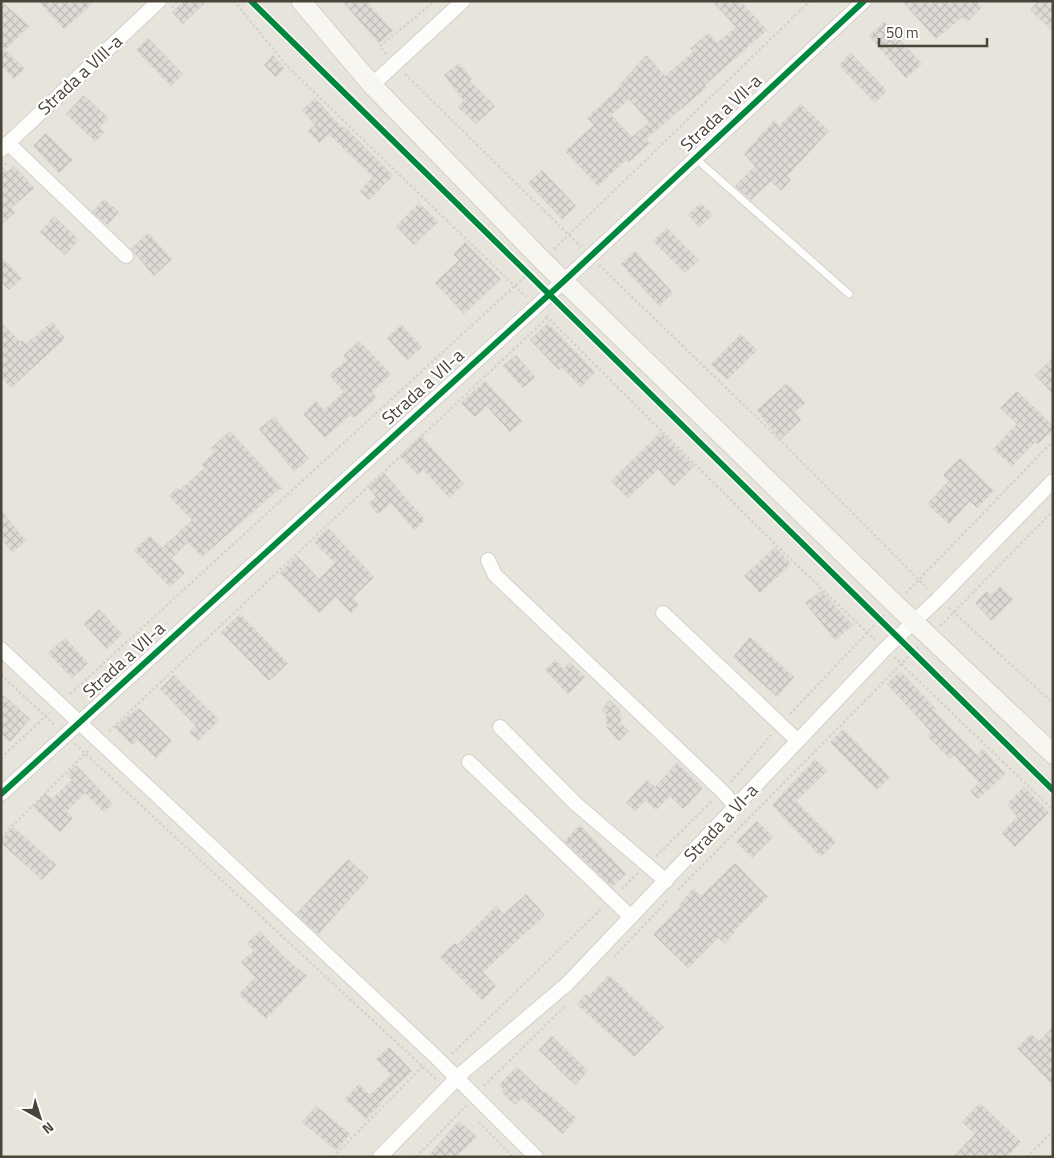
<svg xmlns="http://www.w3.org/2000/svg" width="1054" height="1158" viewBox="0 0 1054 1158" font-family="'Titillium Web',sans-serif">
	<defs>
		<pattern id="building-cross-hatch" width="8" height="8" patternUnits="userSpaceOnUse" patternTransform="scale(1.25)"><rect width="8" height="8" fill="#dedbd6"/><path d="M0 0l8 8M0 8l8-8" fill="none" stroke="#c0bdb8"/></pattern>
	</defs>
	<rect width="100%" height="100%" fill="#f4f2ee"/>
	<rect fill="#e7e4dc" x="1" y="1" width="1052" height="1156"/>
	<g fill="url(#building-cross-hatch)" stroke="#dcd9d4" fill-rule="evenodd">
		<polygon points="1,1 29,26 5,50 25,69 14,79 1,66"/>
		<polygon points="38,1 95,1 64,29"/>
		<polygon points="184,1 207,1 183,24 172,12"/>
		<polygon points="342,1 366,1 393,31 379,43"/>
		<path d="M712,1H740L767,30L705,85L707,87L646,139L650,143L629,162L626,160L598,186L565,151L594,125L587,118L619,88L618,87L646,55L665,76L693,52L690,49L708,33L717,43L736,27ZM629,99L649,122L632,137L611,115Z"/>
		<polygon points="902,1 976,1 982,7 967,22 962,17 936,39"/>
		<polygon points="1038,1 1053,1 1053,31 1030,10"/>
		<polygon points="884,22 922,64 906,78 869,36"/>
		<polygon points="148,38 183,74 171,86 136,50"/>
		<polygon points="851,53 887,91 875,103 839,65"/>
		<polygon points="273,55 284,68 276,77 264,65"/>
		<polygon points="459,63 472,79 470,81 495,106 476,124 458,107 464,101 444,75"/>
		<polygon points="84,95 108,118 99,128 104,132 96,142 66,114"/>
		<polygon points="315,98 342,128 344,126 393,176 369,200 360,191 373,177 329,134 319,143 308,131 315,125 302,110"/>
		<polygon points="801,104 829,131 787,176 791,180 781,191 771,181 751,200 735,186 755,166 744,154 774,120 779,126"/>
		<polygon points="46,133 73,160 59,173 33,146"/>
		<polygon points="1,165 7,172 14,166 34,188 11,208 15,213 1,225"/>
		<polygon points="542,170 576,206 562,219 528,183"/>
		<polygon points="104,199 119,212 107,225 92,212"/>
		<polygon points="419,203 438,222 414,245 396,226"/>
		<polygon points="701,203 713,215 699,227 688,215"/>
		<polygon points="54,216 79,240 65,255 40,232"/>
		<polygon points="667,228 699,260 685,273 653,241"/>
		<polygon points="148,233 172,259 154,276 131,249"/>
		<polygon points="465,242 501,279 464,314 435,283 459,260 453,254"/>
		<polygon points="635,251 673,293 659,306 621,264"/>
		<polygon points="1,257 22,278 9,290 1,282"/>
		<polygon points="1,322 20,342 22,340 26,344 52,322 65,338 11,388 1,377"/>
		<polygon points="548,323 595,372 581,387 562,367 559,370 530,340"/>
		<polygon points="401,325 422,347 407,360 387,338"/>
		<polygon points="741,334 757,350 727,380 711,364"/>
		<polygon points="359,341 391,374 372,392 377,398 354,418 351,414 325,438 303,414 316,401 324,410 344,392 329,375 347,360 343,356"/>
		<polygon points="516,355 535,377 523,388 503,366"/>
		<polygon points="1053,358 1053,394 1035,375"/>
		<polygon points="485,381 522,421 510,432 486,406 475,417 461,403"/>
		<polygon points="787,383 805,403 795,412 801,420 780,440 757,410"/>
		<polygon points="1017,391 1053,426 1053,429 1038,444 1035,442 1012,466 993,449 1017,424 1000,408"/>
		<polygon points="274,417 309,459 294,471 259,429"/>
		<polygon points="230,431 283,489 279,489 202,557 188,542 171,559 185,573 170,587 134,550 150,536 162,548 192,520 169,496 177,488 180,490 204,468 202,464 214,452 211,448"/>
		<polygon points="661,432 694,466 674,486 658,469 628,498 611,481"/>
		<polygon points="421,436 464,484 449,498 423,469 418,475 400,456"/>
		<polygon points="960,458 994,491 977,508 970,501 949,524 927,504 949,481 943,475"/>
		<polygon points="384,473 425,520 414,530 391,503 378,514 369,503 376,497 368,487"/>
		<polygon points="1,510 26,541 12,552 1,539"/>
		<polygon points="328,528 374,577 353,598 359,605 351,613 336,597 319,613 280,573 297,556 319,579 335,563 314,542"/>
		<polygon points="775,547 791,564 760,593 744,576"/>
		<polygon points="1000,586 1013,599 992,621 975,603 987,591 991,595"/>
		<polygon points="821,591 853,625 835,640 805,603"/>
		<polygon points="99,609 122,634 107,649 84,624"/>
		<polygon points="240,614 288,663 269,681 221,632"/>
		<polygon points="750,637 794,677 777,697 733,657"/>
		<polygon points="65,638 88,663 72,678 48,653"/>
		<polygon points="555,660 564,669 570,662 585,677 568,694 545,670"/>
		<polygon points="900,671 936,709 934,711 977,755 983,749 1005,774 978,799 970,791 979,783 954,755 950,759 927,736 931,732 887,684"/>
		<polygon points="174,675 219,720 198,741 189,732 196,726 160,689"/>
		<polygon points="1,693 30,719 10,742 1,734"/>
		<polygon points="610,700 620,710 621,723 629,731 619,741 607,728 606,714 601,710"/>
		<polygon points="139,708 172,741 156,758 138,740 132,745 114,727"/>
		<polygon points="843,729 890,777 877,790 830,742"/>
		<polygon points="815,759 827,771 796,801 836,842 821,857 772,805"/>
		<polygon points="677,763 703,788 683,809 670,796 656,810 646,800 635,811 626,803 647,780 655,787"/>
		<polygon points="76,765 113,804 104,812 85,793 66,812 73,818 60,832 33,807 46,793 52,799 72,780 67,774"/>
		<polygon points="1024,787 1049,812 1015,847 1002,833 1017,817 1007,804"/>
		<polygon points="757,821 773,837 752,858 736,842"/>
		<polygon points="580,825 626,874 612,887 564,841"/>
		<polygon points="13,827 56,865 42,880 1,843 1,840"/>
		<polygon points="348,859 369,878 318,934 296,914"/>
		<polygon points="735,863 768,897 737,928 725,944 718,938 688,968 653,934 681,906 680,904 693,889 701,896"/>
		<polygon points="526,894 545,915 483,972 496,986 482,1000 440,957 454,943 457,945 496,906 504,914"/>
		<polygon points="260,931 284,957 307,976 266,1019 239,994 255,977 241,962 254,951 247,943"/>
		<polygon points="609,975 664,1027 634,1057 577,1004 586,994 589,996"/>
		<polygon points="1053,1027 1053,1085 1017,1048 1031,1034 1039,1041"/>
		<polygon points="552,1036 588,1071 575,1085 539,1050"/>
		<polygon points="389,1047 412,1071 379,1103 380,1105 366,1119 345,1099 359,1084 370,1095 391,1075 376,1059"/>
		<polygon points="517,1067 544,1093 545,1091 576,1118 563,1134 522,1098 515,1105 502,1092 504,1090 499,1085"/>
		<polygon points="980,1103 1021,1142 1007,1157 953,1157 975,1134 962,1122"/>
		<polygon points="316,1106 350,1134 336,1150 302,1122"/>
		<polygon points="459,1121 477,1137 455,1157 427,1157"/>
	</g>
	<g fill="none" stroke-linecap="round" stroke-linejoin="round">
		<g stroke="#d2d0cb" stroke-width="9">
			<polyline id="lane" points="695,158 849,294"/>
		</g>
		<g stroke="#d2d0cb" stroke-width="16">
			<g id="street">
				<polyline points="372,85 463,1"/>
				<polyline points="8,143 126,256"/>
				<polyline points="1,150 159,1"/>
				<polyline points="488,560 495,575 722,791 736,807"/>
				<polyline points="663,613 798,741"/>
				<polyline points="1,649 435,1056 536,1157"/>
				<polyline points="500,727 576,804 666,881"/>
				<polyline points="469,762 631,917"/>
				<polyline points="1,794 564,281 864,1"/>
				<polyline points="380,1157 463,1072 567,984 885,649 938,599 1053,481"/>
			</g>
		</g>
		<g stroke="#d3cfc5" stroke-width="21">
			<polyline id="secondary" points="301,1 372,85 542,260 895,604 1053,754"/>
		</g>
		<g stroke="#d3d2cc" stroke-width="2.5" stroke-dasharray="2.5 2.5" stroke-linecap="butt">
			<polyline points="234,1 287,66 526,297"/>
			<polyline points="172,8 178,1"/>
			<polyline points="386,54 380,46 435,1"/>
			<polyline points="405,74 581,247"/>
			<polyline points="1,168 8,162"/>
			<polyline points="554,249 810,1"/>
			<polyline points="599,265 780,440 928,589"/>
			<polyline points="546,316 776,545 875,640"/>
			<polyline points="906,593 1053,441"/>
			<polyline points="949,608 1053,703"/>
			<polyline points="940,626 1053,511"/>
			<polyline points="894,657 1053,810"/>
			<polyline points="1,675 55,725"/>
			<polyline points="70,694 530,272"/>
			<polyline points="790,714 884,615"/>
			<polyline points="109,731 548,317"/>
			<polyline points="75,744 436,1079"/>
			<polyline points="1,758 49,713"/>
			<polyline points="731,782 771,735"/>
			<polyline points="1,837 89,750"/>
			<polyline points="656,856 713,800"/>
			<polyline points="622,889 638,873"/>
			<polyline points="678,890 918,647"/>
			<polyline points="614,957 667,901"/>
			<polyline points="452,1054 602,908"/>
			<polyline points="484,1086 564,1007"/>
			<polyline points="479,1122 513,1157"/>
			<polyline points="333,1157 425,1064"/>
			<polyline points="416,1157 466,1106"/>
			<polyline points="1027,1157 1053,1131"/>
		</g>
		<use href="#lane" stroke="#fdfdfc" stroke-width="7"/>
		<use href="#street" stroke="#fdfdfc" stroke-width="14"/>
		<use href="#secondary" stroke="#f7f6f1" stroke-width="19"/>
		<g stroke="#fff" stroke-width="9">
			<g id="cycleway">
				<polyline points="251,1 1053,790"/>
				<polyline points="1,794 564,281 864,1"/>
			</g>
		</g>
		<use href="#cycleway" stroke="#00873e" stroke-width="6"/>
	</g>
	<g text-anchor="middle" stroke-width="4.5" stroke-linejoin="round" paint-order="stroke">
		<g font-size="18" fill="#4b4439" stroke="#fff">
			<text transform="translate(80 75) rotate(-43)" y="6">Strada a VIII-a</text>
			<text transform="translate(721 113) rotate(-43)" y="6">Strada a VII-a</text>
			<text transform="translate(423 387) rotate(-42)" y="6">Strada a VII-a</text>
			<text transform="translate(124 660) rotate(-42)" y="6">Strada a VII-a</text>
			<text transform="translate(721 823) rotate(-47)" y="6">Strada a VI-a</text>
		</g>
	</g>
	<rect width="1054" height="1158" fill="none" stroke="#4b4439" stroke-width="5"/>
	<g transform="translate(40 1118) rotate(141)" stroke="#ffffff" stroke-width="4" paint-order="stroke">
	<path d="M0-4L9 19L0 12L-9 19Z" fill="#4b4439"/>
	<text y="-8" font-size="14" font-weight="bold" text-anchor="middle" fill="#4b4439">N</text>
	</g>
	<path d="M879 38v8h108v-8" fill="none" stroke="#4b4439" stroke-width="2.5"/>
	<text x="886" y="38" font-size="15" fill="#4b4439" stroke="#ffffff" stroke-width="4" paint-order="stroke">50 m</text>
</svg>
